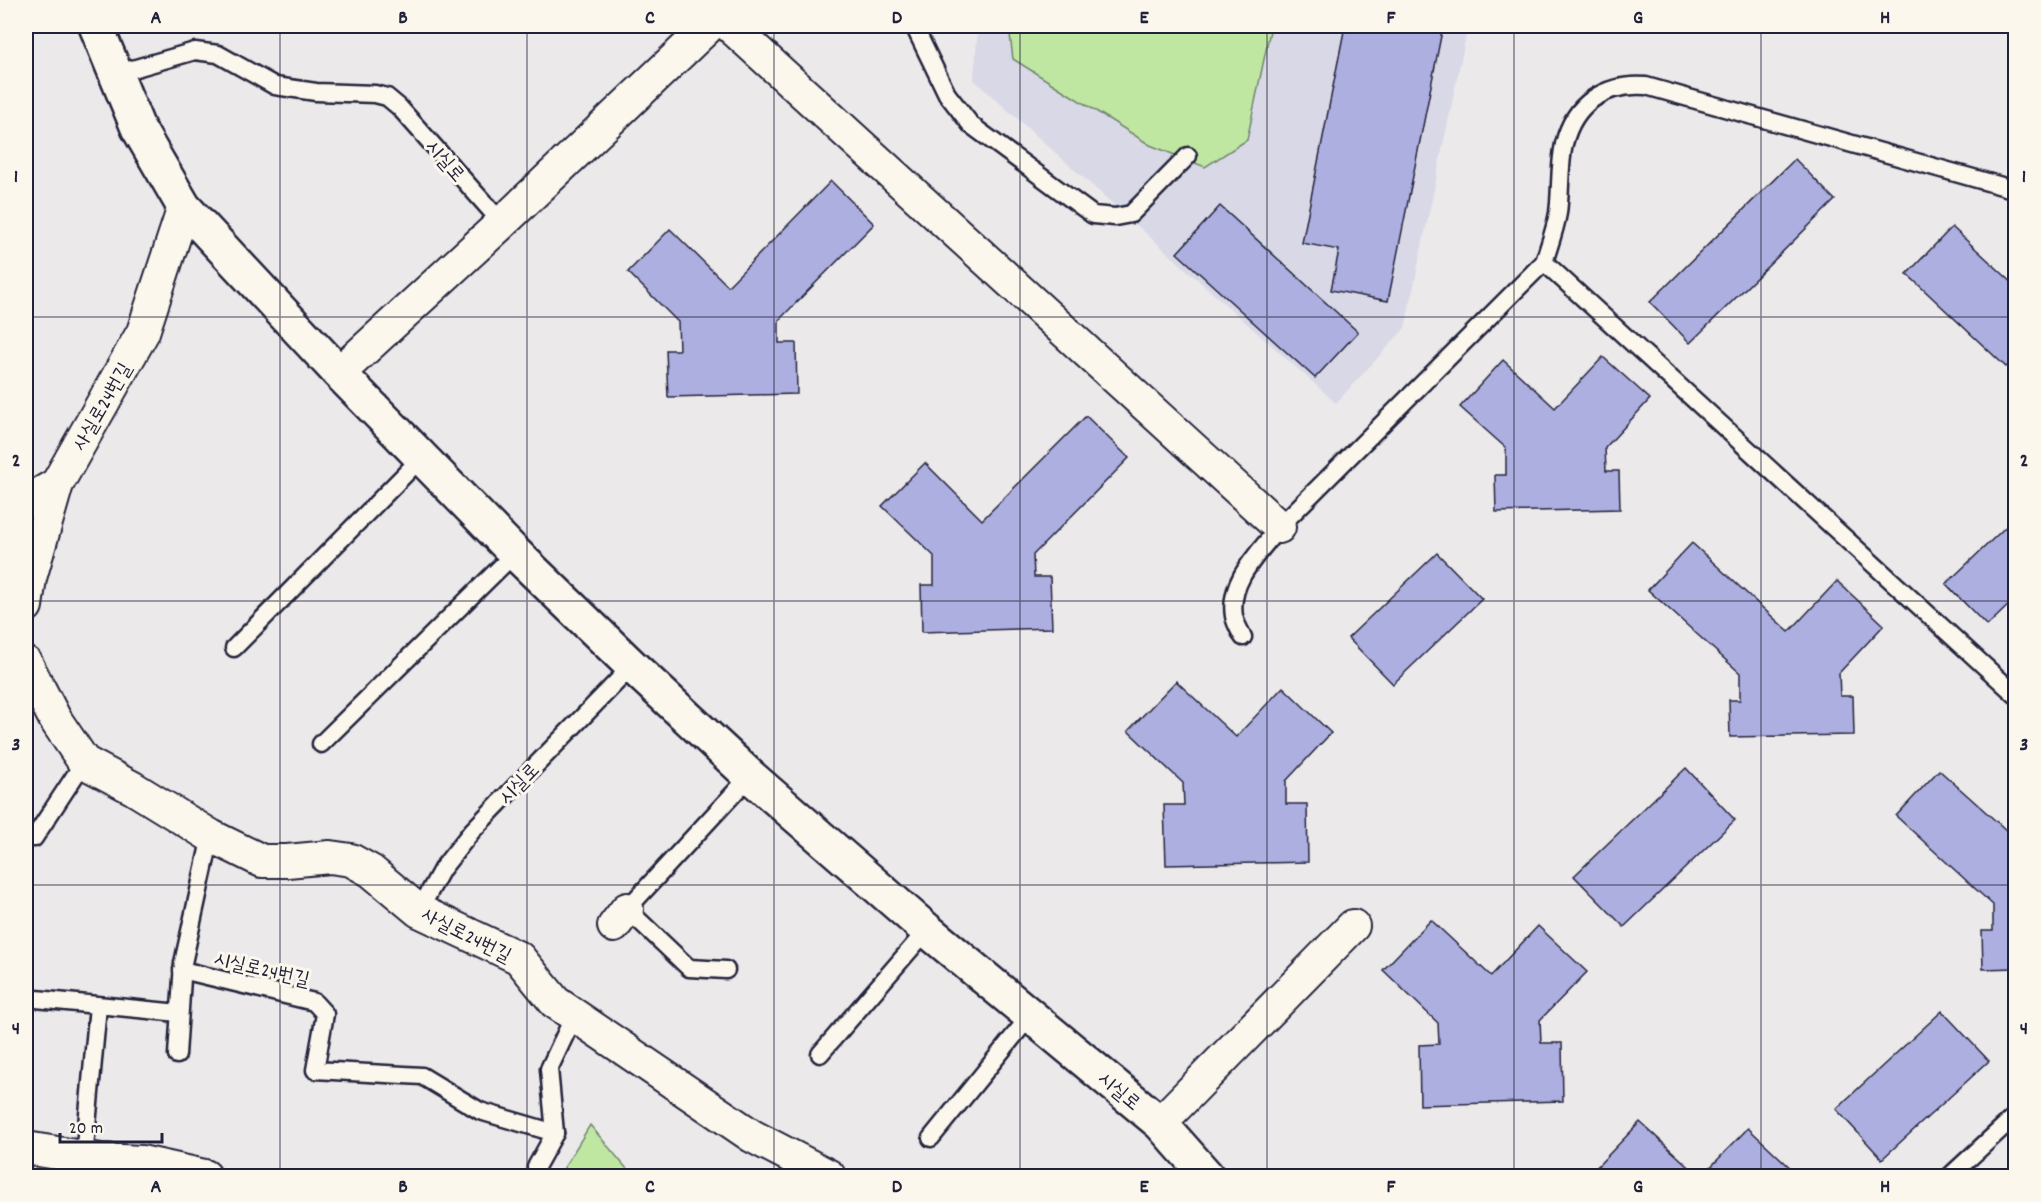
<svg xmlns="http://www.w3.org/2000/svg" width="2041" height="1202" viewBox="0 0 2041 1202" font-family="Dekko,'Poor Story',sans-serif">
	<rect width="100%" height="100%" fill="#ebe9ea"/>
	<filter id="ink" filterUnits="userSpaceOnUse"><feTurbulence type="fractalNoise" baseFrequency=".0167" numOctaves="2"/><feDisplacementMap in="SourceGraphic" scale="12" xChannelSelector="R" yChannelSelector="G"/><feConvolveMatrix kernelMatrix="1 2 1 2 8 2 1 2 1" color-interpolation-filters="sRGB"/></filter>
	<g filter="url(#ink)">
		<polygon fill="#d8d8e7" points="978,26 1468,26 1405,328 1336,403 974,80"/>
		<g fill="#bfe7a2" stroke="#70846e" stroke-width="1.5">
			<polygon points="1009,26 1271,26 1247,140 1205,167 1150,145 1013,59"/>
			<polygon points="590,1125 633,1176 559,1176"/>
		</g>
		<g fill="#acafe0" stroke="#22223b" stroke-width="1.5">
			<polygon points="1345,26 1443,26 1388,301 1331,290 1339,250 1302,243"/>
			<polygon points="1795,159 1835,200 1690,343 1650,302"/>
			<polygon points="831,181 874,224 779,320 779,343 796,343 797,394 668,397 666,350 679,350 678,322 628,272 670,229 728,286"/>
			<polygon points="1220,206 1358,332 1315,378 1177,253"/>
			<polygon points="1952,227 2016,286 2016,358 2006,367 1907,274"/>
			<polygon points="1603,357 1650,399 1605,448 1606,471 1619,471 1620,509 1496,512 1495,475 1506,475 1506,448 1460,407 1503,360 1555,408"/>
			<polygon points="1086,416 1129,458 1033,555 1034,577 1050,577 1052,628 922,632 921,585 934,585 934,556 882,506 925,463 982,520"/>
			<polygon points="2016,517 2016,598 1987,626 1946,584"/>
			<polygon points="1692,543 1789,632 1837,581 1884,625 1839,673 1840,696 1853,696 1854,735 1730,737 1729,700 1740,700 1740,673 1648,590"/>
			<polygon points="1437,553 1482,599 1393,684 1348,638"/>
			<polygon points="1176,681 1236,737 1283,687 1331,733 1286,781 1286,804 1307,804 1308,862 1166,865 1164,805 1184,805 1183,783 1128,731"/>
			<polygon points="1686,768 1735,820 1624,927 1574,876"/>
			<polygon points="1939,770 2016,839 2016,968 1983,969 1982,931 1993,931 1993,905 1896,816"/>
			<polygon points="1431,920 1491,976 1538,926 1587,972 1540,1020 1541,1043 1562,1043 1563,1101 1420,1105 1419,1045 1439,1044 1438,1023 1383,970"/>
			<polygon points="1942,1011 1989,1061 1882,1159 1836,1109"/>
			<polygon points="1640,1122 1699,1176 1597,1176 1592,1172"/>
			<polygon points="1748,1128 1796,1173 1793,1176 1702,1176"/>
		</g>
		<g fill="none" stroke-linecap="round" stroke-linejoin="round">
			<g stroke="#22223b" stroke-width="21">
				<g id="lane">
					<polyline points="914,26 947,94 971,125 1093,215 1115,217 1131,214 1188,156"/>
					<polyline points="115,74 195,51 218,54 275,86 316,92 375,94 387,97 399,107 502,223"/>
					<path d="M1544,262C1549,246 1555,230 1558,213C1561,190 1559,166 1564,144C1574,103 1605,83 1646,86L2016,190"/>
					<path d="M1243,637C1240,631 1235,623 1234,616C1228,581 1259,553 1279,527L1544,262L2016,695"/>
					<polyline points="234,648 422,457"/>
					<polyline points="321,744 515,553"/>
					<polyline points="26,837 34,838 84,762"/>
					<polyline points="419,911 442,869 472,831 632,666"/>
					<polyline points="182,970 314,1002 325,1014 315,1070 422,1076 480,1111 555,1133"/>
					<polyline points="726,970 689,968 627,909 750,776"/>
					<polyline points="26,998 179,1013"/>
					<polyline points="820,1054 927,930"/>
					<polyline points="177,1055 183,963 211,836"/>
					<polyline points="555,1133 549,1069 574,1016"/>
					<polyline points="931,1138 1030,1016"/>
					<polyline points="84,1158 98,1006"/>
					<polyline points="536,1167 555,1133"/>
					<polyline points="1950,1176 2016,1115"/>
				</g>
			</g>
			<g stroke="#22223b" stroke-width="36">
				<g id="street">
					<polyline points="730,26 1279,527"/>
					<polyline points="339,373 502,223 709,26"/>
					<polyline points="26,502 57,484"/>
					<polyline points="26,606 30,578 57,484 143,332 184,207"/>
					<polyline points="26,663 55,719 84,762 133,788 211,836 262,861 287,861 330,857 351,860 371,871 419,911 519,958 555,1002 752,1136 829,1176"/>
					<polyline points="614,926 627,909"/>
					<polyline points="1160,1123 1353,926"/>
					<polyline points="26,1148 101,1160 142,1162 205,1176"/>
				</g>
			</g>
			<g stroke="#22223b" stroke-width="38">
				<polyline id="secondary" points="96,26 138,128 184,207 339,373 515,553 632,666 750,776 927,930 1160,1123 1207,1176"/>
			</g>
			<use href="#lane" stroke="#fbf7ec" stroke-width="16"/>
			<use href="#street" stroke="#fbf7ec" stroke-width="32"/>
			<use href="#secondary" stroke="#fbf7ec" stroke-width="33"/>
		</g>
	</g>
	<path fill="none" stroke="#22223b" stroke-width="1.5" stroke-opacity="0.55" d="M280,26V1176M527,26V1176M774,26V1176M1020,26V1176M1267,26V1176M1514,26V1176M1761,26V1176M26,317H2016M26,601H2016M26,885H2016"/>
	<g text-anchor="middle" stroke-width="6" stroke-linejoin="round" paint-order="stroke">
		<g font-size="20" fill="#22223b" stroke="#fbf7ec">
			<text transform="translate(446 160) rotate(49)" y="7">시실로</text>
			<text transform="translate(101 406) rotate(-60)" y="7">사실로24번길</text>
			<text transform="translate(518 783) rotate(-46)" y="7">시실로</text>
			<text transform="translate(467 934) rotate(27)" y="7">사실로24번길</text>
			<text transform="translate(262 968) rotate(13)" y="7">시실로24번길</text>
			<text transform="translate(1120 1090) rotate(40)" y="7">시실로</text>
		</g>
	</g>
	<rect width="2041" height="1202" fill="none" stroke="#fbf7ec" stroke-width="66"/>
	<path d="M60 1133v9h102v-9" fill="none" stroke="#22223b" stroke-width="3"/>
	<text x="69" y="1133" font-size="18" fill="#22223b" stroke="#fbf7ec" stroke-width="4.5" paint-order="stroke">20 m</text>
	<rect x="33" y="33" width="1975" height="1136" fill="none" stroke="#22223b" stroke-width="2"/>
	<g font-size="20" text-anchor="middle" font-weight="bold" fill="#22223b">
		<text x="156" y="23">A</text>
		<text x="403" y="23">B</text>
		<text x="650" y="23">C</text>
		<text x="897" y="23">D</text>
		<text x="1144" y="23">E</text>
		<text x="1391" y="23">F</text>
		<text x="1638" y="23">G</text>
		<text x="1885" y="23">H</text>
		<text x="16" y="182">1</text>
		<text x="2024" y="182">1</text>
		<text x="16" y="466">2</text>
		<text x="2024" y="466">2</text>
		<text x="16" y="750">3</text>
		<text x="2024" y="750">3</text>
		<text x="16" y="1034">4</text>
		<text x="2024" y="1034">4</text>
		<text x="156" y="1192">A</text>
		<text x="403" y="1192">B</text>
		<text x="650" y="1192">C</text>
		<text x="897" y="1192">D</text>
		<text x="1144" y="1192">E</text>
		<text x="1391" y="1192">F</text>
		<text x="1638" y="1192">G</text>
		<text x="1885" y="1192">H</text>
	</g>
</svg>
